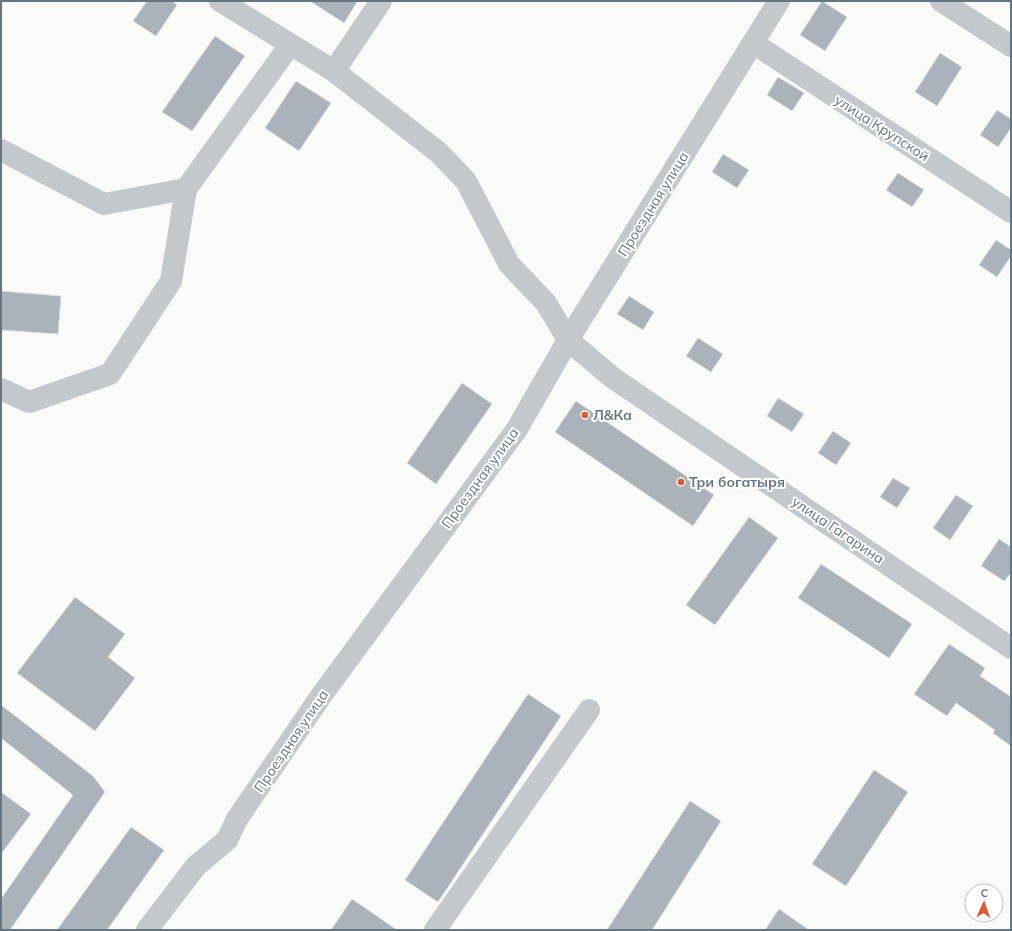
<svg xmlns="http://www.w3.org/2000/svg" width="1012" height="931" viewBox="0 0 1012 931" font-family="Mulish,sans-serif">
	<rect width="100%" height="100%" fill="#fafaf8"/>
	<g fill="#aab3b9" stroke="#dcdcda">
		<polygon points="147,1 172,1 177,5 156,36 133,21"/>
		<polygon points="310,1 356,1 357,2 344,23"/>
		<polygon points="822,1 847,17 825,51 800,35"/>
		<polygon points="215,36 245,56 192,131 162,112"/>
		<polygon points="940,53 962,67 937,106 915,92"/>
		<polygon points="778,77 804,93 792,111 767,95"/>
		<polygon points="296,81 331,103 299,151 265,128"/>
		<polygon points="997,110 1011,119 1011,128 998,147 980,135"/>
		<polygon points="723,154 749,170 737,188 712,172"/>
		<polygon points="898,173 924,190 912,207 886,190"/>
		<polygon points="996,240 1011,250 1011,256 997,277 979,265"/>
		<polygon points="1,291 61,296 58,334 1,330"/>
		<polygon points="629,296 654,312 643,330 617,314"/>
		<polygon points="698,338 723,354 711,372 686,356"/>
		<polygon points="462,383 492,404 436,484 407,463"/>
		<polygon points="778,398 804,414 792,432 767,416"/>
		<polygon points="576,401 714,495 693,526 555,432"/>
		<polygon points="833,431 851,443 836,465 818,453"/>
		<polygon points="893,478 910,488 897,508 880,497"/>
		<polygon points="956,495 973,506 950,540 933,528"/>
		<polygon points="749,517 778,538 715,625 686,605"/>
		<polygon points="999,539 1011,547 1011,573 1004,581 981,566"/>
		<polygon points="821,564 912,624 889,658 798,598"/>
		<polygon points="75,597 125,634 108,657 135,678 95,731 17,673"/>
		<polygon points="949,644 985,668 980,676 1011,697 1011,746 993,733 995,730 956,703 947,716 914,694"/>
		<polygon points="528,694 561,716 438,902 405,880"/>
		<polygon points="1,705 93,776 105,792 10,930 1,930 1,899 73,795 1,738"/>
		<polygon points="874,770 908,792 846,886 812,864"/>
		<polygon points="1,792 31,814 1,854"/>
		<polygon points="690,801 721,821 652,930 607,930"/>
		<polygon points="131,827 164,850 107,930 57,930"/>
		<polygon points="352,899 397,930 331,930"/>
		<polygon points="779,909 809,930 765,930"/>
	</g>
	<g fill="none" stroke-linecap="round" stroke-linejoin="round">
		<g stroke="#c3c8cc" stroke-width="22">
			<polyline points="220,1 334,71 438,152 466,181 509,264 546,303 568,340 613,378 1011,648"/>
			<polyline points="941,1 1011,46"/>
			<polyline points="753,43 1011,212"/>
			<polyline points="334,71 381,1"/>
			<polyline points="1,150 104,204 186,189"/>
			<polyline points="1,389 29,402 110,374 171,281 186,189 290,45"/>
			<polyline points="147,930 196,866 227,840 237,819 321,696 517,429 568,340 779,1"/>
			<polyline points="435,930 589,710"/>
		</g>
	</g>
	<g fill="#e4572e" stroke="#fff" stroke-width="1.5">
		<circle cx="585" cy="415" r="4"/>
		<circle cx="681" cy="482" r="4"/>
	</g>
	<g text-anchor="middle" stroke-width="4" stroke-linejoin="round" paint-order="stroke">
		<g font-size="14" fill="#657683" stroke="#fff">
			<text transform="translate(882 128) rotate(33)" y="5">улица Крупской</text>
			<text transform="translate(653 204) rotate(-58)" y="5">Проездная улица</text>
			<text transform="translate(480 478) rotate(-54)" y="5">Проездная улица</text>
			<text transform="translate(838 530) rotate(34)" y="5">улица Гагарина</text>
			<text transform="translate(291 741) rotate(-56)" y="5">Проездная улица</text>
		</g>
		<g font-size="14" font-weight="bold" fill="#657683" stroke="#fff" text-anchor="start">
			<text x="593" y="420">Л&amp;Ка</text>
			<text x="689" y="487">Три богатыря</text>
		</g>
	</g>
	<rect width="1012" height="931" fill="none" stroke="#657683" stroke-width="4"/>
	<g transform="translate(984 903) rotate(3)"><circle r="19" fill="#ffffff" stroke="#c1c8cd"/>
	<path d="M0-3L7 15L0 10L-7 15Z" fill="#e4572e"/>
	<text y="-6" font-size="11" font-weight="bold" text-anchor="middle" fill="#657683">С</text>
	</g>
</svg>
